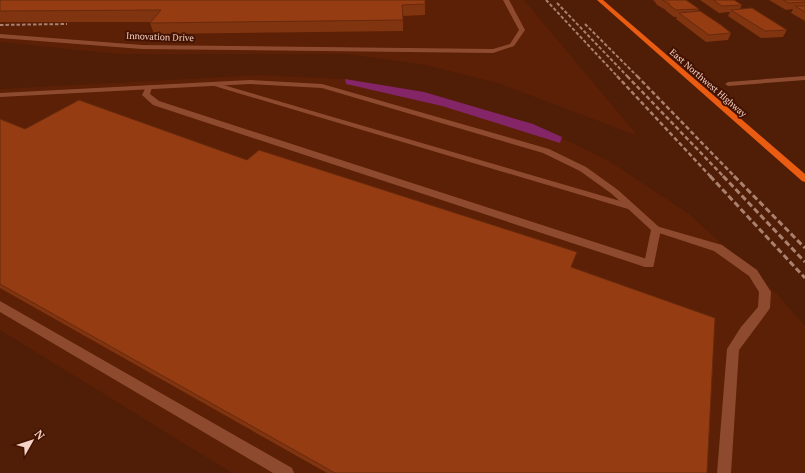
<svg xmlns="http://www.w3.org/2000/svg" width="805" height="473" viewBox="0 0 805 473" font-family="'PT Serif',serif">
	<rect width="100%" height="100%" fill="#501d06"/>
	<g fill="#5b2005">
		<polygon points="0,0 524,0 638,136 498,83 426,65 346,54 117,54 0,42"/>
		<polygon points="259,75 345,79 424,92 533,124 609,161 689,214 777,294 805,326 805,473 232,473 0,330 0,89"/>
	</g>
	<polygon fill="#832567" points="345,79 424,92 533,124 562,137 560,143 442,106 346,84"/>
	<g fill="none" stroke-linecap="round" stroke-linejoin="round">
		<g fill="#8e4a2f" fill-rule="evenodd">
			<polygon points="503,0 509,0 525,30 514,46 493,53 142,49 0,38 0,34 142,45 493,49 510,44 519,30"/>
			<polygon points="213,82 634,205 636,207 634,209 628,209 211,85 210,84"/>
			<polygon points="149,85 152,87 150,94 159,101 653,261 654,264 653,267 645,267 153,105 142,95 146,87"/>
			<polygon points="656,226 722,245 757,270 771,292 770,308 768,311 739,350 731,473 717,473 727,349 741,327 758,307 759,292 749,276 714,251 653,231 651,229"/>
			<polygon points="0,301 292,468 294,473 273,473 0,312"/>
		</g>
		<g fill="#8e4a2f" fill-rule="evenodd">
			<polygon points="805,76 805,80 728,86 725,84 728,82"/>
			<polygon points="250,80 322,84 549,149 586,167 618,190 659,227 661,229 654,264 653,267 645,267 644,264 651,230 612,194 580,171 543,153 322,88 250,84 0,97 0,93"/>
		</g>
		<polygon fill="#ea5c12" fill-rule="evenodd" points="597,0 603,0 805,174 805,182 802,181"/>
		<g stroke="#aa806f" stroke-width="2" stroke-dasharray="3.5 2" stroke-linecap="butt">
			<polyline points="546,0 618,77"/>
			<polyline points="557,3 628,77"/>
			<polyline points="585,24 638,77"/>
			<polyline points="0,25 67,24"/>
		</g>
		<g stroke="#aa806f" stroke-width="2.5" stroke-dasharray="4.5 2.5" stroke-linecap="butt">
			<polyline points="617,76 711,177"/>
			<polyline points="627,76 724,177"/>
			<polyline points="637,76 735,177"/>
		</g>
		<g stroke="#aa806f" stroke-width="3" stroke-dasharray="6 3" stroke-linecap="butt">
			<polyline points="710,176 805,278"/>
			<polyline points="723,176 805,262"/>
			<polyline points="734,176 805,248"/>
		</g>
	</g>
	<g fill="#80340f">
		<polygon points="0,0 425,4 425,15 403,16 403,31 154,34 150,23 150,22 0,22"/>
		<polygon points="653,0 686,0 699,9 698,11 731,33 728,40 706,42 676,19 677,17 674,17 666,11 666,10 657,5 655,2"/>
		<polygon points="700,0 734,0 742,5 740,9 787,30 783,37 761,38 728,16 730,12 719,13"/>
		<polygon points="769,0 805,0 805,21 791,13 793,9 786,10"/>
		<polygon points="0,119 25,129 247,160 571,267 707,473 327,473 0,288"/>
	</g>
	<g fill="#953c12" stroke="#682a0d">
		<polygon points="0,0 425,0 425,4 402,5 403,20 150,23 161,10 0,11"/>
		<polygon points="662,0 686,0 699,9 676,10 669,5 670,4"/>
		<polygon points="713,0 734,0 742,5 722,6"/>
		<polygon points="783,0 805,0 805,2 789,3"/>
		<polygon points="795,6 805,6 805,12"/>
		<polygon points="752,8 787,30 765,31 731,10"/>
		<polygon points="700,11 721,25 731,33 709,35 679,13"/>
		<polygon points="79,100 247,160 259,150 577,252 571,267 715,318 707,473 335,473 0,284 0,119 25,129"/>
	</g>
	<g text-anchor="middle" stroke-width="4" stroke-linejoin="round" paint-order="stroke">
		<g font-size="9" fill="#f5d3c7" stroke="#441200">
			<text transform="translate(160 37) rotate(2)" y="3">Innovation Drive</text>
			<text transform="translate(708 83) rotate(41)" y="3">East Northwest Highway</text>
		</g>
	</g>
	<g transform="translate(32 441) rotate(51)" stroke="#441200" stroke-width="3" paint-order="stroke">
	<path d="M0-3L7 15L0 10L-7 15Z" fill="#f5d3c7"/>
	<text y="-6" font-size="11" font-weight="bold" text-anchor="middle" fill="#f5d3c7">N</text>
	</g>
</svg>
